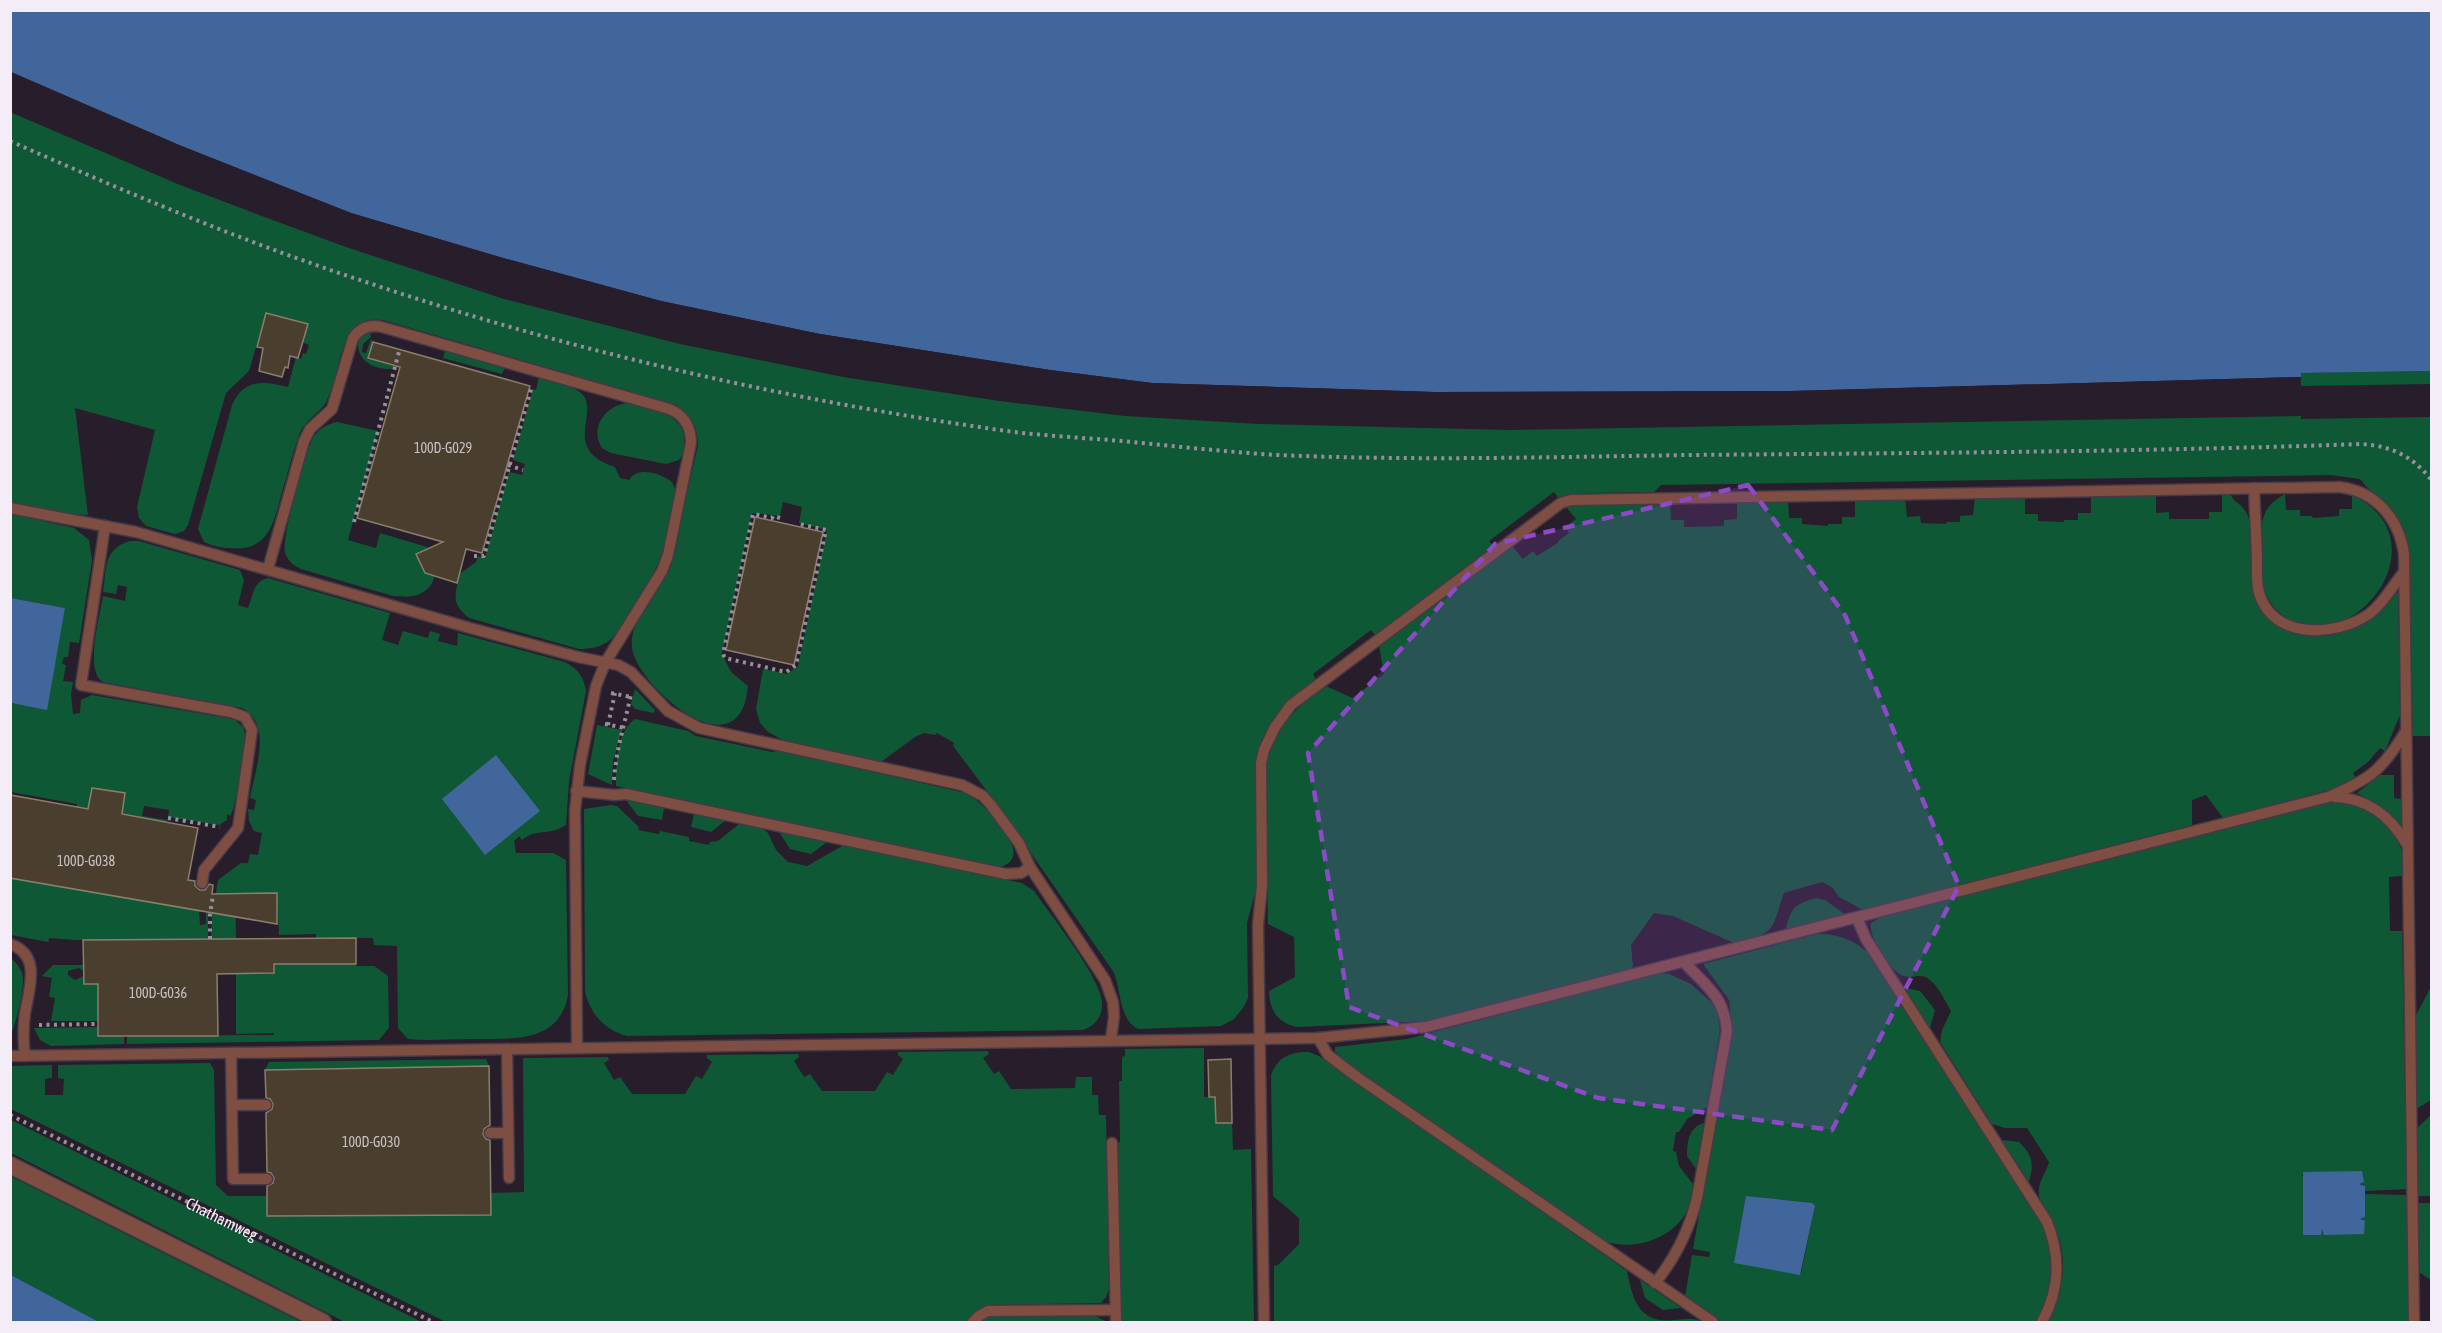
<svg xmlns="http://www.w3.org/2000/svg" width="2442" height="1333" viewBox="0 0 2442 1333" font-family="'Asap Condensed',sans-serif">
	<rect width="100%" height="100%" fill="#281d2b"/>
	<g fill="#0f5836" fill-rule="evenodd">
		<path d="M10,112L180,185L259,215L346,247L504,299L680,344L843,377L999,401L1125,416L1258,424L1509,430L2301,416V419L2431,417V736H2411L2407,540C2396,507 2379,503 2360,479L2331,475L1661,485L1654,492L1587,493L1559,499L1554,492L1489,541L1493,546L1375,635L1371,630L1313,674L1316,680L1288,702L1273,719L1262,739L1257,757L1255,773L1257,885L1247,923L1248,998L1243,1008L1234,1019L1221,1026L1138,1029C1118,1019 1122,990 1113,971L999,807L953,746L954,743L937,733L935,735L924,733L915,737L881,762L783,740L768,732L760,723L756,709L763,669L787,674L798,666L827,530L799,523L802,507L783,502L780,516L752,513L722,654L731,672L748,686C747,693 746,701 743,708C720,759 634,680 632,647C629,619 658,594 669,570C676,555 678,537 681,521C686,496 692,471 698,446C699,428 690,414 676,405L383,320C338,313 342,372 327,400C320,414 304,420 299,435C292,454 288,473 282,492C274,522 269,552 230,548C222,548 212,546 204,542L198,529L232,405C244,378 264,381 288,387L296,357L301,359L303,353L306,354L309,345L302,342L307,324L266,313L249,371L226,393L188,525L184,531L175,534L146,526L139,518L137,507L155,430L75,408L88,515L66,514L11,502Z"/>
		<path d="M370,332L371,337L363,344L362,352L366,353L371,339L373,342L368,358L393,366L392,369C374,370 354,360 359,339Z"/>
		<polygon points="445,351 505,367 502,374 443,358"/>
		<polygon points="2431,371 2431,384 2301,386 2300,373"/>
		<path d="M539,377C550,381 565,383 575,389C609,406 555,447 615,467L620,478L629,480C637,466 661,473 672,482L675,489C675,504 665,547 659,561C651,580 625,627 610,640C601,647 591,649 579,649L469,618C448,601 458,593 458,575L476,562L478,556L485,558L509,472L522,475L525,464L513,460L533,389L536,390Z"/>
		<path d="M628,403C650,409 687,413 684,443C684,449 683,455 679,460L666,464L611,453L602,448C589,427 606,405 628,403Z"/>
		<path d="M337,422L378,431L348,540L376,548L380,533L427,547C438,564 440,587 417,595C409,598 400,596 393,596L301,569C294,566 288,561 285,553C281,538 305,451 314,436C320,428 328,424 337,422Z"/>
		<path d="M2222,494H2230C2234,502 2243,505 2247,514C2258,540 2246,571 2255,597C2273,645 2333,644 2370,620C2382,612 2389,600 2398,591L2400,715L2385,751L2380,748L2368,762L2353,773L2356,779L2336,788L2223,818L2206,795L2192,800V825L1863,910L1839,897L1832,887L1822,882L1784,893C1770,933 1777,932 1734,943L1673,916L1654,913L1631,945L1633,966L1630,970L1427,1021L1297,1027C1278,1023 1269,1010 1269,991L1295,977L1294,937L1268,924L1265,772C1273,729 1291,711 1326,686L1352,698L1384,674L1379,646L1512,546L1523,559L1533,551L1537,556L1559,542L1558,541L1569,533L1565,527L1576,519L1566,507L1576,504L1670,502L1671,520H1684V527L1724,526V520L1737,519V501L1788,500L1789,518H1802V524L1828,526V524H1842V517H1855V499L1905,498L1907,517L1920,516L1921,523L1946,524L1947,522H1960V516L1973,515L1975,497H2025V514H2038V521L2064,522V520H2078V513H2091V496L2156,495V513L2169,512V519H2209V512H2222Z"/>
		<path d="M2285,494L2286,510H2300V516H2312L2313,518L2339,516V509H2352V495C2442,537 2361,655 2290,620C2278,614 2268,602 2264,589C2262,579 2263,567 2263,557C2262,527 2256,510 2285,494Z"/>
		<path d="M11,514L74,528L89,540L92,560L79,643L70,642L68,657H64L62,664L66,665L63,681L73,682L71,694L73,714L80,713L81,700L92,695L227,718L235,720L243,727C251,751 238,785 233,810L230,816L227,814V820L219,825L168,817L169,810L144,806L142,816L167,820V823L106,848L125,794L92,788L84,836L71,842L77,804L11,792L10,703L46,709L65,608L11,598Z"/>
		<path d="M130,541H139L240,570L244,580L238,605L248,608C253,596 253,581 268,578L390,613L382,640L398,645L403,631L428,638L430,631L440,634L438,641L457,646L458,633L565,662C578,669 584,677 586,691L569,781L566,825C547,837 539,827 522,840L519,836L514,841L516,853H553L566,860L568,995C559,1046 507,1038 469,1039C449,1039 428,1041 408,1039L398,1028L397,946L374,945L373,938H316V934L279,935L277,893L235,894L236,939H211L212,915L218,880L241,863H248L250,854L258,855L262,833L254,831L249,821L248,809L254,810L256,800L250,798C255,770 273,724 242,708L103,682C84,671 100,616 103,596L125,601L127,587L118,585L116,594L103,592C107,568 103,549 130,541Z"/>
		<polygon points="635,689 655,710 654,713 635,709 631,704"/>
		<path d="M635,719L688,731L696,736L772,752L777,751L797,755L966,793C983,802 1039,857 1000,867L616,786C616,765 616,732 635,719Z"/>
		<polygon points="597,725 622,730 613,761 612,785 588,774"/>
		<polygon points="2380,775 2394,775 2394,798 2401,799 2401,825 2380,806 2357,793"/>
		<polygon points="626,800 664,808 662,820 638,816"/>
		<path d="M2329,802C2359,799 2394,822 2402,852C2403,859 2402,869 2402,876L2389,877L2390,931H2402L2407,1189L2365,1191V1186L2359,1183L2302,1174L2322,1229H2324V1235L2365,1217V1194L2407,1195L2409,1322H2048C2064,1293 2069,1256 2054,1225C2050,1216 2041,1206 2039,1196C2037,1182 2046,1174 2049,1162L2027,1128H2005L1992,1124L1940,1042L1942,1030L1951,1011C1945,1001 1939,987 1930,980C1922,972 1913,979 1903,976C1891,972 1867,935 1871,923L1881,917Z"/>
		<path d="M611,805L617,806L639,827L638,830L659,834L660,831L689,837V841L709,845L710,842L718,841L739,824L762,828L768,833L776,850L788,862L807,866L844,845L1022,883L1034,891C1050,914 1101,978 1102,1002C1103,1016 1096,1025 1083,1030L627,1036C605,1030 590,1014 585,991L584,809Z"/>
		<polygon points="694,814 726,820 711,832 691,827"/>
		<polygon points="779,832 827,842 811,854 790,849"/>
		<polygon points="10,878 199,910 200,925 206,924 206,913 208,913 208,939 75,940 49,938 48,942 11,935"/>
		<path d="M1816,898L1825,900L1846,915L1785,930C1792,907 1793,905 1816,898Z"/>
		<path d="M1817,934C1836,933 1856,940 1869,954L2040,1221C2055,1255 2055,1290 2035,1322H1722L1685,1297L1692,1255L1709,1257L1710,1252L1693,1249L1732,1027L1729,1000L1703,964ZM1815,1206L1801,1273L1738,1236Z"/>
		<path d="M11,958C15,962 20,967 22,973C26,985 16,1023 11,1034Z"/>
		<polygon points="270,964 356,964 356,966 374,966 388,976 389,1028 379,1040 127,1044 127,1036 274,1035 274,1033 236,1034 236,974 274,973"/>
		<polygon points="53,965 84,965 84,971 79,968 68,971 68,975 75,980 84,976 84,984 98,984 98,1021 51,1021 55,998 49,997 52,978 42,976"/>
		<path d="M1661,973L1669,974L1691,984L1711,1002L1717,1011L1720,1030L1707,1107L1687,1119L1679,1132H1676L1673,1151L1676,1152L1679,1166L1693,1184C1692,1191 1692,1200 1689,1207C1676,1238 1635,1252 1604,1241L1360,1073L1335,1052V1047L1407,1039Z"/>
		<polygon points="2431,987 2431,1100 2418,1108 2416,1106 2415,1017"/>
		<polygon points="1905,988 1920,991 1935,1010 1930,1028"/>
		<polygon points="98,1027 98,1036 124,1036 124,1044 51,1046 40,1040 34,1028"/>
		<polygon points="1204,1048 1204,1097 1232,1097 1232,1105 1215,1105 1215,1123 1232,1123 1233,1150 1251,1149 1254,1322 1121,1322 1117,1143 1120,1142 1119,1081 1122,1081 1122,1057 1125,1056 1125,1049"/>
		<polygon points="988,1051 989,1054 983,1058 994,1074 999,1071 1011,1089 1075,1088 1076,1077 1092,1077 1092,1095 1098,1095 1099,1115 1106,1115 1109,1289 1106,1297 1101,1303 993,1305 976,1311 967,1322 446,1322 11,1109 10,1066 52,1065 52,1078 45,1079 45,1095 63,1095 64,1079 58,1078 58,1065 210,1063 214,1070 216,1185 228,1196 267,1196 267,1216 491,1215 491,1193 524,1192 523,1058 608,1057 609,1060 604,1063 614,1080 620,1077 632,1094 685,1094 696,1076 702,1079 712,1062 707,1058 707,1055 798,1054 799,1057 794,1061 804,1077 810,1074 822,1091 875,1091 887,1072 893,1075 903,1059 898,1055 898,1052"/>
		<path d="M1309,1052L1319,1056L1627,1271C1633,1301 1639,1324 1675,1320C1686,1319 1693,1317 1703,1322H1274V1266L1278,1265L1299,1244V1218L1273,1196L1271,1076C1277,1057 1290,1052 1309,1052Z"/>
		<polygon points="486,1059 489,1066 265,1070 269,1062"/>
		<polygon points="2431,1115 2431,1196 2417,1196 2417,1128"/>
		<polygon points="11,1120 422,1322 345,1322 11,1153"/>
		<path d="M1704,1123L1696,1169L1687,1156C1687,1141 1689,1127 1704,1123Z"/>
		<path d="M2002,1140L2019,1142C2033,1156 2034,1164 2029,1182Z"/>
		<polygon points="10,1176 301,1322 99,1322 11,1275"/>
		<polygon points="2418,1203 2431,1203 2431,1280 2419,1272"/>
		<polygon points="1640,1280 1681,1308 1663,1310 1645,1298"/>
		<polygon points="1093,1315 1107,1322 979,1322 989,1316"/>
	</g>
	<g fill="#41669b">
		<polygon points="11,10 2431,11 2431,371 2301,373 2301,377 1791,391 1435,392 1152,383 1050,370 820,334 661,301 503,258 351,213 179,145 11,72"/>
		<polygon points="11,598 65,608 47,710 11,703"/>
		<polygon points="496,755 540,811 485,855 442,799"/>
		<polygon points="2362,1171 2364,1182 2359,1184 2365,1186 2365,1217 2360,1219 2365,1221 2364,1234 2324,1235 2322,1229 2321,1235 2303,1235 2303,1172"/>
		<polygon points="1746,1196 1812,1203 1815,1206 1800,1275 1734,1263"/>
		<polygon points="11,1275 99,1322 11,1322"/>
	</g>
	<polygon fill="#281d2b" points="11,72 179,145 351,213 503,258 661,301 820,334 1050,370 1152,383 1435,392 1791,391 2301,377 2301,380 1791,394 1435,395 1152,386 1049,373 819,337 660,304 502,261 350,215 288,192 50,95 10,76"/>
	<g fill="#4a3e2f" stroke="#8c7e6d" stroke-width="1.5">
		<polygon points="266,313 308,324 298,358 290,356 288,368 285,367 282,377 259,371 263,348 257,347"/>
		<polygon points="373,342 530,386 482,553 466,549 457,583 425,573 416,554 443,542 357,518 400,367 368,358"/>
		<polygon points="755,517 823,532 794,665 726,650"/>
		<polygon points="92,788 125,793 122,814 198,828 188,880 195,881 195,886 200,890 205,890 209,884 213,885 212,894 277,893 277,924 10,878 10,795 88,809"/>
		<polygon points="356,938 356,964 274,964 274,973 217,974 218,1036 98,1036 98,984 84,984 83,940"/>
		<polygon points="1231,1059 1232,1123 1216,1123 1215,1097 1209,1097 1208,1060"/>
		<polygon points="489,1066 490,1125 484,1129 483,1134 486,1139 490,1140 491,1215 267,1216 267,1186 273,1183 274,1178 271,1173 267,1172 266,1113 272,1109 273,1104 270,1099 266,1098 265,1070"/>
	</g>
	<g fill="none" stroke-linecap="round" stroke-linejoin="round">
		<g stroke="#453a47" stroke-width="13">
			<g id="service">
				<path d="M2254,488C2255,511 2256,534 2257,557C2257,569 2256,582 2259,593C2273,640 2336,637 2369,614C2384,603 2392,586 2404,572"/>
				<polyline points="10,508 136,532 470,628 578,657 618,665 631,672 668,711 699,728 962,785 983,796 991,805 1019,843 1030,867 1105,980 1113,1002 1114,1017 1111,1039"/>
				<polyline points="105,526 81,685 231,712 245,717 252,730 238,828 204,870 202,883"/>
				<path d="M268,569L304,441L310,429L332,409L353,338C360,328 369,324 382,327L666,408C683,413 691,426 691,443L668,555L662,571L605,663L596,686L580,765L575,811L577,1047"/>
				<polyline points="576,791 615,795 626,794 1006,874 1021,873 1030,867"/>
				<path d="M2335,797C2366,798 2390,816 2406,843"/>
				<path d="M1857,918L1866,939L2047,1222C2061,1257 2060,1289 2042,1322"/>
				<path d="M10,944C42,955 29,989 25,1013C23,1028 23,1041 25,1056"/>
				<polyline points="1318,1038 1328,1055 1357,1077 1713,1322"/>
				<polyline points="507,1049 509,1178"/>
				<polyline points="231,1053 233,1179 267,1179"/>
				<path d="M10,1056L1318,1038L1426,1027L2328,797C2371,779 2382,770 2406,731"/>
				<polyline points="232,1105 266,1105"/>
				<polyline points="490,1133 508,1133"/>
				<polyline points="1112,1143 1116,1322"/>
				<path d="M1655,1283C1676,1257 1689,1231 1697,1198L1727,1031C1724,996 1706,986 1684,962"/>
				<polyline points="973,1322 979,1316 988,1311 1115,1310"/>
				<path d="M1264,1322L1258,925L1262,885L1261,763L1264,750L1275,727L1291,705L1561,503L1571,500L2339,487C2376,491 2399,519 2404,554L2414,1322"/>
			</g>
		</g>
		<g stroke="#453a47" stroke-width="19">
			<polyline id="minor" points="10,1165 323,1322"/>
		</g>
		<g stroke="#988f9b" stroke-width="4" stroke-dasharray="3 4.5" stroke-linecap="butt">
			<path d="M10,141C128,193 246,243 369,283C576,353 797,402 1014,432C1049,436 1086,438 1122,441C1174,446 1226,452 1278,455C1414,461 1551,457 1687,455C1912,453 2137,452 2362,444C2392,446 2414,457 2432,481"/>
			<polyline points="508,465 523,470"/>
			<polyline points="780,518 773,516 772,518 753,514 723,654 725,658 786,672 796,665 826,530 799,524"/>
			<polyline points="354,522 400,348"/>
			<polyline points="474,556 484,556 532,386"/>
			<polyline points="611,693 631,697"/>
			<polyline points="605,724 625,728"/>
			<polyline points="608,725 615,693"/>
			<path d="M614,780C616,749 625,724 631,694"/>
			<polyline points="168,818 220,827"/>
			<polyline points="210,939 210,915 213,895"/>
			<polyline points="39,1025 98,1024"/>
			<path id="s1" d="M10,1115L433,1322"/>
		</g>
		<use href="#service" stroke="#7e4e42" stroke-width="10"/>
		<use href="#minor" stroke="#7e4e42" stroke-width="16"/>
	</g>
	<path fill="#8d49c7" fill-opacity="0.2" stroke="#8d49c7" stroke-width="4.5" stroke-dasharray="12 8" stroke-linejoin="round" d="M1748,485L1845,615L1959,886L1832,1130L1598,1098L1349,1007L1308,753L1495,544Z"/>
	<g text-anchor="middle" stroke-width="4.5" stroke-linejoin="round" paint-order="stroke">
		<g font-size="14" fill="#cac0c4">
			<text x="443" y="453">100D-G029</text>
			<text x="86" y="866">100D-G038</text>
			<text x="158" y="998">100D-G036</text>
			<text x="371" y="1147">100D-G030</text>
		</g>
		<g font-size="16" fill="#f4ecf6" stroke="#281d2b">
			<text dy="6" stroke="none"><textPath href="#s1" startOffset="236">Chathamweg</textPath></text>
		</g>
	</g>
	<rect width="2442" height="1333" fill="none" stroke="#f4ecf6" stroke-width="24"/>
</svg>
